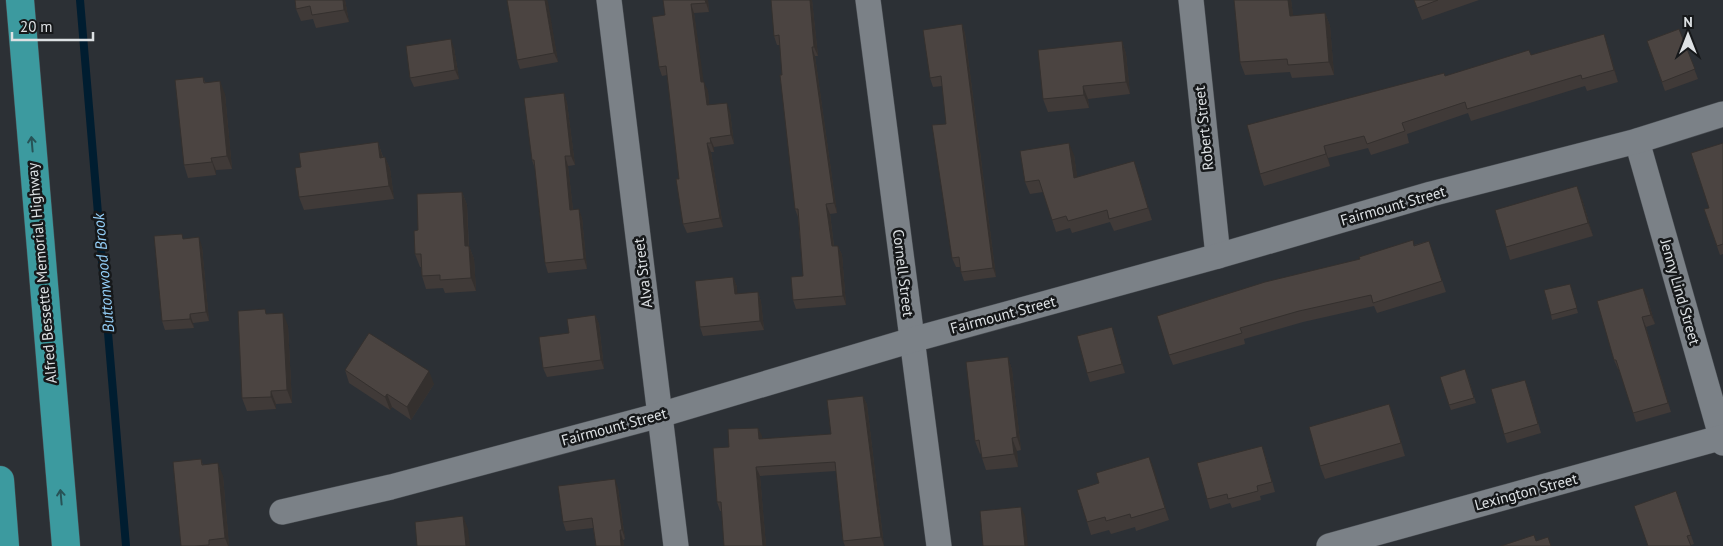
<svg xmlns="http://www.w3.org/2000/svg" width="1723" height="546" viewBox="0 0 1723 546" font-family="'PT Sans',sans-serif">
	<rect width="100%" height="100%" fill="#2c3035"/>
	<g fill="none" stroke-linecap="round" stroke-linejoin="round">
		<polyline stroke="#001d30" stroke-width="8" points="80,0 126,546"/>
		<g stroke="#484c51" stroke-width="26">
			<g id="minor">
				<polyline points="609,0 676,546"/>
				<polyline points="868,0 939,546"/>
				<polyline points="1191,0 1218,256"/>
				<polyline points="1637,141 1723,443"/>
				<polyline points="282,512 391,487 660,415 912,340 1218,256 1431,194 1637,141 1723,114"/>
				<polyline points="1329,546 1723,437"/>
			</g>
		</g>
		<g stroke="#484c51" stroke-width="29">
			<g id="motorway">
				<polyline points="20,0 66,546"/>
				<polyline points="0,480 5,546"/>
			</g>
		</g>
		<use href="#minor" stroke="#7b8187" stroke-width="25"/>
		<use href="#motorway" stroke="#3c9a9f" stroke-width="28"/>
	</g>
	<g fill="#403a38">
		<polygon points="295,0 345,0 349,22 316,28 313,19 301,21 296,9"/>
		<polygon points="507,0 547,0 558,62 520,69 517,60"/>
		<polygon points="663,0 708,0 709,12 694,13 703,82 708,91 709,105 730,112 734,144 714,147 714,152 711,152 723,227 687,233 683,224 679,179 667,75 662,76 659,67 665,15"/>
		<polygon points="812,0 818,56 815,56 837,213 830,214 834,246 838,246 842,255 846,305 796,309 793,300 803,276 798,217 795,209 780,45 777,45 774,36"/>
		<polygon points="1291,0 1293,16 1325,13 1330,26 1334,75 1292,78 1290,72 1245,75 1240,62"/>
		<polygon points="1414,0 1479,0 1422,20"/>
		<polygon points="962,24 965,34 996,277 964,281 961,272 960,267 956,267 952,258 946,124 942,86 933,87 930,78"/>
		<polygon points="1679,29 1698,79 1665,91 1647,41"/>
		<polygon points="1122,41 1126,54 1130,94 1088,99 1089,108 1048,112 1043,99"/>
		<polygon points="1608,46 1618,82 1587,91 1585,86 1471,121 1468,113 1407,134 1409,143 1371,155 1368,148 1328,158 1330,166 1264,186 1260,174 1445,76 1531,55"/>
		<polygon points="454,48 459,79 414,87 410,78"/>
		<polygon points="203,77 205,82 225,94 232,169 216,170 216,175 188,178 184,165"/>
		<polygon points="564,93 567,103 575,165 568,166 573,210 582,218 587,269 548,273 545,263 535,169 532,160"/>
		<polygon points="378,142 383,157 385,157 390,169 394,199 304,210 299,197 301,167"/>
		<polygon points="1723,143 1723,254 1720,255 1704,209 1709,208"/>
		<polygon points="1074,155 1077,177 1138,173 1152,220 1114,231 1110,222 1072,233 1070,228 1056,232 1043,192 1030,194 1025,182"/>
		<polygon points="462,192 467,205 469,246 474,259 476,291 445,293 443,288 426,289 422,276 421,267 420,267 415,254 418,230"/>
		<polygon points="1582,199 1593,236 1510,260 1506,247"/>
		<polygon points="184,239 202,247 209,321 193,323 194,328 165,330 162,321"/>
		<polygon points="1429,241 1446,292 1377,313 1374,306 1303,322 1244,339 1245,344 1173,365 1169,355 1414,245"/>
		<polygon points="733,277 737,287 737,294 758,292 761,302 764,330 703,336 700,327"/>
		<polygon points="1570,284 1578,313 1552,320 1551,315"/>
		<polygon points="1647,297 1655,324 1646,327 1671,412 1636,422 1619,369 1618,369 1614,360"/>
		<polygon points="267,314 288,326 292,403 276,404 276,409 247,411 242,398"/>
		<polygon points="595,315 599,324 604,369 547,377 543,368 569,333"/>
		<polygon points="1115,336 1125,373 1090,382 1087,373"/>
		<polygon points="1008,357 1012,370 1021,450 1017,451 1018,467 986,470 982,458 981,453 980,454 975,441"/>
		<polygon points="345,370 434,384 411,420 392,407 390,410 349,383"/>
		<polygon points="1467,374 1476,403 1451,410 1449,405"/>
		<polygon points="1528,389 1541,433 1507,443 1504,434"/>
		<polygon points="863,396 867,405 884,546 845,546 843,541 836,471 760,476 766,546 724,546 722,511 720,511 717,502 729,447 758,428 762,439 831,434"/>
		<polygon points="1389,404 1394,417 1405,456 1325,479 1320,466"/>
		<polygon points="1265,455 1275,492 1260,496 1261,500 1232,508 1230,503 1210,509 1207,499"/>
		<polygon points="1149,457 1169,520 1136,531 1135,527 1111,534 1109,530 1091,535 1087,522 1099,483"/>
		<polygon points="201,459 203,465 223,476 229,546 181,546"/>
		<polygon points="618,488 625,539 623,540 624,546 596,546 593,528 566,531 563,522"/>
		<polygon points="1676,491 1694,544 1691,545 1648,546"/>
	</g>
	<g fill="#34302e">
		<polygon points="343,0 345,0 349,22 344,10"/>
		<polygon points="545,0 547,0 548,2 558,62 554,53"/>
		<polygon points="705,0 708,0 709,12"/>
		<polygon points="810,0 812,0 818,56 814,47"/>
		<polygon points="1288,0 1291,0 1295,29 1290,16"/>
		<polygon points="691,4 694,13 705,91 701,82"/>
		<polygon points="1325,13 1330,26 1334,75 1329,62"/>
		<polygon points="962,24 965,34 996,277 993,268"/>
		<polygon points="1604,34 1608,46 1618,82 1614,70"/>
		<polygon points="451,39 454,48 459,79 455,70"/>
		<polygon points="1122,41 1126,54 1130,94 1126,82"/>
		<polygon points="812,47 815,56 837,213 834,203"/>
		<polygon points="220,81 225,94 232,169 227,156"/>
		<polygon points="704,82 708,91 710,114 707,105"/>
		<polygon points="1083,86 1088,99 1089,108 1084,95"/>
		<polygon points="564,93 567,103 575,165 571,156"/>
		<polygon points="727,103 730,112 734,144 731,135"/>
		<polygon points="710,138 714,147 714,152 711,143"/>
		<polygon points="378,142 382,155 384,170 380,158"/>
		<polygon points="707,143 711,152 723,227 720,218"/>
		<polygon points="1069,143 1074,155 1079,190 1074,178"/>
		<polygon points="1324,146 1328,158 1330,166 1326,154"/>
		<polygon points="565,156 568,166 574,219 570,210"/>
		<polygon points="385,157 390,169 394,199 389,186"/>
		<polygon points="211,158 216,170 216,175 212,162"/>
		<polygon points="1134,161 1138,173 1152,220 1148,208"/>
		<polygon points="1577,186 1582,199 1593,236 1588,223"/>
		<polygon points="462,192 467,205 469,259 465,246"/>
		<polygon points="826,204 830,214 835,256 832,246"/>
		<polygon points="579,209 582,218 587,269 584,259"/>
		<polygon points="199,237 202,247 209,321 206,312"/>
		<polygon points="469,246 474,259 476,291 471,278"/>
		<polygon points="838,246 842,255 846,305 843,296"/>
		<polygon points="733,277 737,287 738,303 735,294"/>
		<polygon points="1643,288 1647,297 1655,324 1651,315"/>
		<polygon points="758,292 761,302 764,330 760,321"/>
		<polygon points="283,313 288,326 292,403 287,390"/>
		<polygon points="190,314 193,323 194,328 190,319"/>
		<polygon points="595,315 599,324 604,369 601,360"/>
		<polygon points="1642,317 1646,327 1671,412 1668,403"/>
		<polygon points="1112,327 1115,336 1125,373 1122,364"/>
		<polygon points="1008,357 1012,370 1021,450 1017,437"/>
		<polygon points="429,371 434,384 411,420 407,407"/>
		<polygon points="271,391 276,404 276,409 271,397"/>
		<polygon points="387,394 392,407 390,410 385,397"/>
		<polygon points="863,396 867,405 884,546 881,537"/>
		<polygon points="1389,404 1394,417 1405,456"/>
		<polygon points="758,428 762,436 763,448 759,439"/>
		<polygon points="1012,438 1017,451 1018,467 1014,454"/>
		<polygon points="1149,457 1154,469 1169,520 1165,508"/>
		<polygon points="218,463 223,476 229,546 228,546 225,538"/>
		<polygon points="756,467 760,476 766,546 763,546"/>
		<polygon points="615,479 618,488 625,539 622,530"/>
		<polygon points="1021,507 1025,516 1028,546 1025,546"/>
		<polygon points="463,516 468,529 470,546 466,546"/>
		<polygon points="620,530 623,540 624,546 621,546"/>
	</g>
	<g fill="#4b4441" stroke="#34302e">
		<polygon points="295,0 343,0 344,10 312,15 310,6 296,9"/>
		<polygon points="507,0 545,0 554,53 517,60"/>
		<polygon points="663,0 705,0 706,3 691,4 701,82 704,82 707,105 727,103 731,135 710,138 711,143 707,143 720,218 683,224 676,179 679,179 666,66 659,67 652,17 665,15"/>
		<polygon points="771,0 810,0 814,47 812,47 834,203 826,204 832,246 838,246 843,296 793,300 791,277 803,276 798,209 795,209 780,75 782,75 779,35 774,36"/>
		<polygon points="1234,0 1288,0 1290,16 1325,13 1329,62 1288,65 1287,59 1240,62"/>
		<polygon points="1414,0 1438,0 1417,8"/>
		<polygon points="962,24 993,268 961,272 959,257 952,258 932,125 946,124 941,76 930,78 923,30"/>
		<polygon points="1679,29 1695,69 1662,82 1647,41"/>
		<polygon points="1604,34 1614,70 1582,79 1581,75 1467,109 1465,102 1402,123 1405,131 1367,144 1364,136 1324,146 1326,154 1260,174 1247,125 1444,73 1445,76 1529,50 1531,55"/>
		<polygon points="451,39 455,70 410,78 406,46"/>
		<polygon points="1122,41 1126,82 1083,86 1084,95 1043,99 1038,50"/>
		<polygon points="203,77 204,83 220,81 227,156 211,158 212,162 184,165 175,80"/>
		<polygon points="564,93 571,156 565,156 570,210 579,209 584,259 545,263 534,160 532,160 524,98"/>
		<polygon points="378,142 380,158 385,157 389,186 299,197 295,168 301,167 299,153"/>
		<polygon points="1069,143 1074,178 1134,161 1148,208 1109,219 1107,210 1068,221 1066,216 1052,220 1039,180 1025,182 1020,151"/>
		<polygon points="1723,143 1723,244 1717,246 1704,209 1709,208 1691,153"/>
		<polygon points="1577,186 1588,223 1506,247 1495,210"/>
		<polygon points="462,192 465,246 469,246 471,278 440,280 440,275 422,276 421,254 415,254 414,231 418,230 417,194"/>
		<polygon points="182,234 183,239 199,237 206,312 190,314 190,319 162,321 154,236"/>
		<polygon points="1413,240 1414,246 1429,241 1442,281 1373,303 1371,295 1299,311 1240,328 1242,333 1169,355 1157,316 1265,282 1360,259 1359,257"/>
		<polygon points="733,277 735,294 758,292 760,321 700,327 695,281"/>
		<polygon points="1570,284 1577,308 1551,315 1544,290"/>
		<polygon points="1643,288 1651,315 1642,317 1668,403 1633,413 1616,360 1614,360 1597,301"/>
		<polygon points="265,309 266,314 283,313 287,390 271,391 271,397 242,398 238,311"/>
		<polygon points="595,315 601,360 543,368 539,337 569,333 567,319"/>
		<polygon points="1112,327 1122,364 1087,373 1077,336"/>
		<polygon points="369,333 429,371 407,407 387,394 385,397 345,370"/>
		<polygon points="1008,357 1017,437 1012,438 1014,454 982,458 979,440 975,441 966,362"/>
		<polygon points="1465,369 1474,398 1449,405 1440,377"/>
		<polygon points="1525,380 1538,424 1504,434 1491,389"/>
		<polygon points="863,396 881,537 843,541 835,462 756,467 763,546 724,546 721,502 717,502 713,448 729,447 728,429 758,428 759,439 831,434 827,400"/>
		<polygon points="1389,404 1401,443 1320,466 1309,427"/>
		<polygon points="1262,446 1272,482 1257,486 1258,491 1228,499 1227,494 1207,499 1197,463"/>
		<polygon points="1149,457 1165,508 1131,518 1130,514 1106,521 1105,517 1087,522 1077,490 1099,483 1096,473"/>
		<polygon points="201,459 202,465 218,463 225,538 209,540 209,545 195,546 181,546 173,462"/>
		<polygon points="615,479 622,530 620,530 621,546 596,546 592,518 563,522 558,486"/>
		<polygon points="1676,491 1691,535 1687,536 1691,546 1648,546 1634,506"/>
		<polygon points="1021,507 1025,546 983,546 980,511"/>
		<polygon points="463,516 466,546 417,546 415,522"/>
		<polygon points="1534,535 1536,541 1548,537 1551,546 1501,546"/>
	</g>
	<defs><path id="oneway-shaft" d="M-6 0H5M1.5-3L5.5 0L1.5 3" fill="none" stroke-width="1.6" stroke-linecap="round" stroke-linejoin="round" transform="scale(1.25)"/></defs>
	<g stroke="#275256">
		<use href="#oneway-shaft" transform="translate(32 144) rotate(-95)"/>
		<use href="#oneway-shaft" transform="translate(61 497) rotate(-95)"/>
	</g>
	<g text-anchor="middle" stroke-width="5" stroke-linejoin="round" paint-order="stroke">
		<g font-size="15" fill="#dde1e4" stroke="#16181a">
			<text transform="translate(1204 128) rotate(-96)" y="5">Robert Street</text>
			<text transform="translate(1393 206) rotate(-16)" y="5">Fairmount Street</text>
			<text transform="translate(42 273) rotate(-95)" y="5">Alfred Bessette Memorial Highway</text>
			<text transform="translate(643 273) rotate(-97)" y="5">Alva Street</text>
			<text transform="translate(903 273) rotate(83)" y="5">Cornell Street</text>
			<text transform="translate(1680 292) rotate(74)" y="5">Jenny Lind Street</text>
			<text transform="translate(1003 315) rotate(-15)" y="5">Fairmount Street</text>
			<text transform="translate(614 427) rotate(-15)" y="5">Fairmount Street</text>
			<text transform="translate(1526 492) rotate(-15)" y="5">Lexington Street</text>
		</g>
		<g font-size="16" font-style="italic" fill="#94cef7" stroke="#16181a">
			<text transform="translate(103 273) rotate(-95)" y="6">Buttonwood Brook</text>
		</g>
	</g>
	<g transform="translate(1688 35)" stroke="#16181a" stroke-width="4" paint-order="stroke">
	<path d="M0-4L9 19L0 12L-9 19Z" fill="#dde1e4"/>
	<text y="-8" font-size="14" font-weight="bold" text-anchor="middle" fill="#dde1e4">N</text>
	</g>
	<path d="M12 32v8h81v-8" fill="none" stroke="#dde1e4" stroke-width="2.5"/>
	<text x="20" y="32" font-size="15" fill="#dde1e4" stroke="#16181a" stroke-width="4" paint-order="stroke">20 m</text>
</svg>
